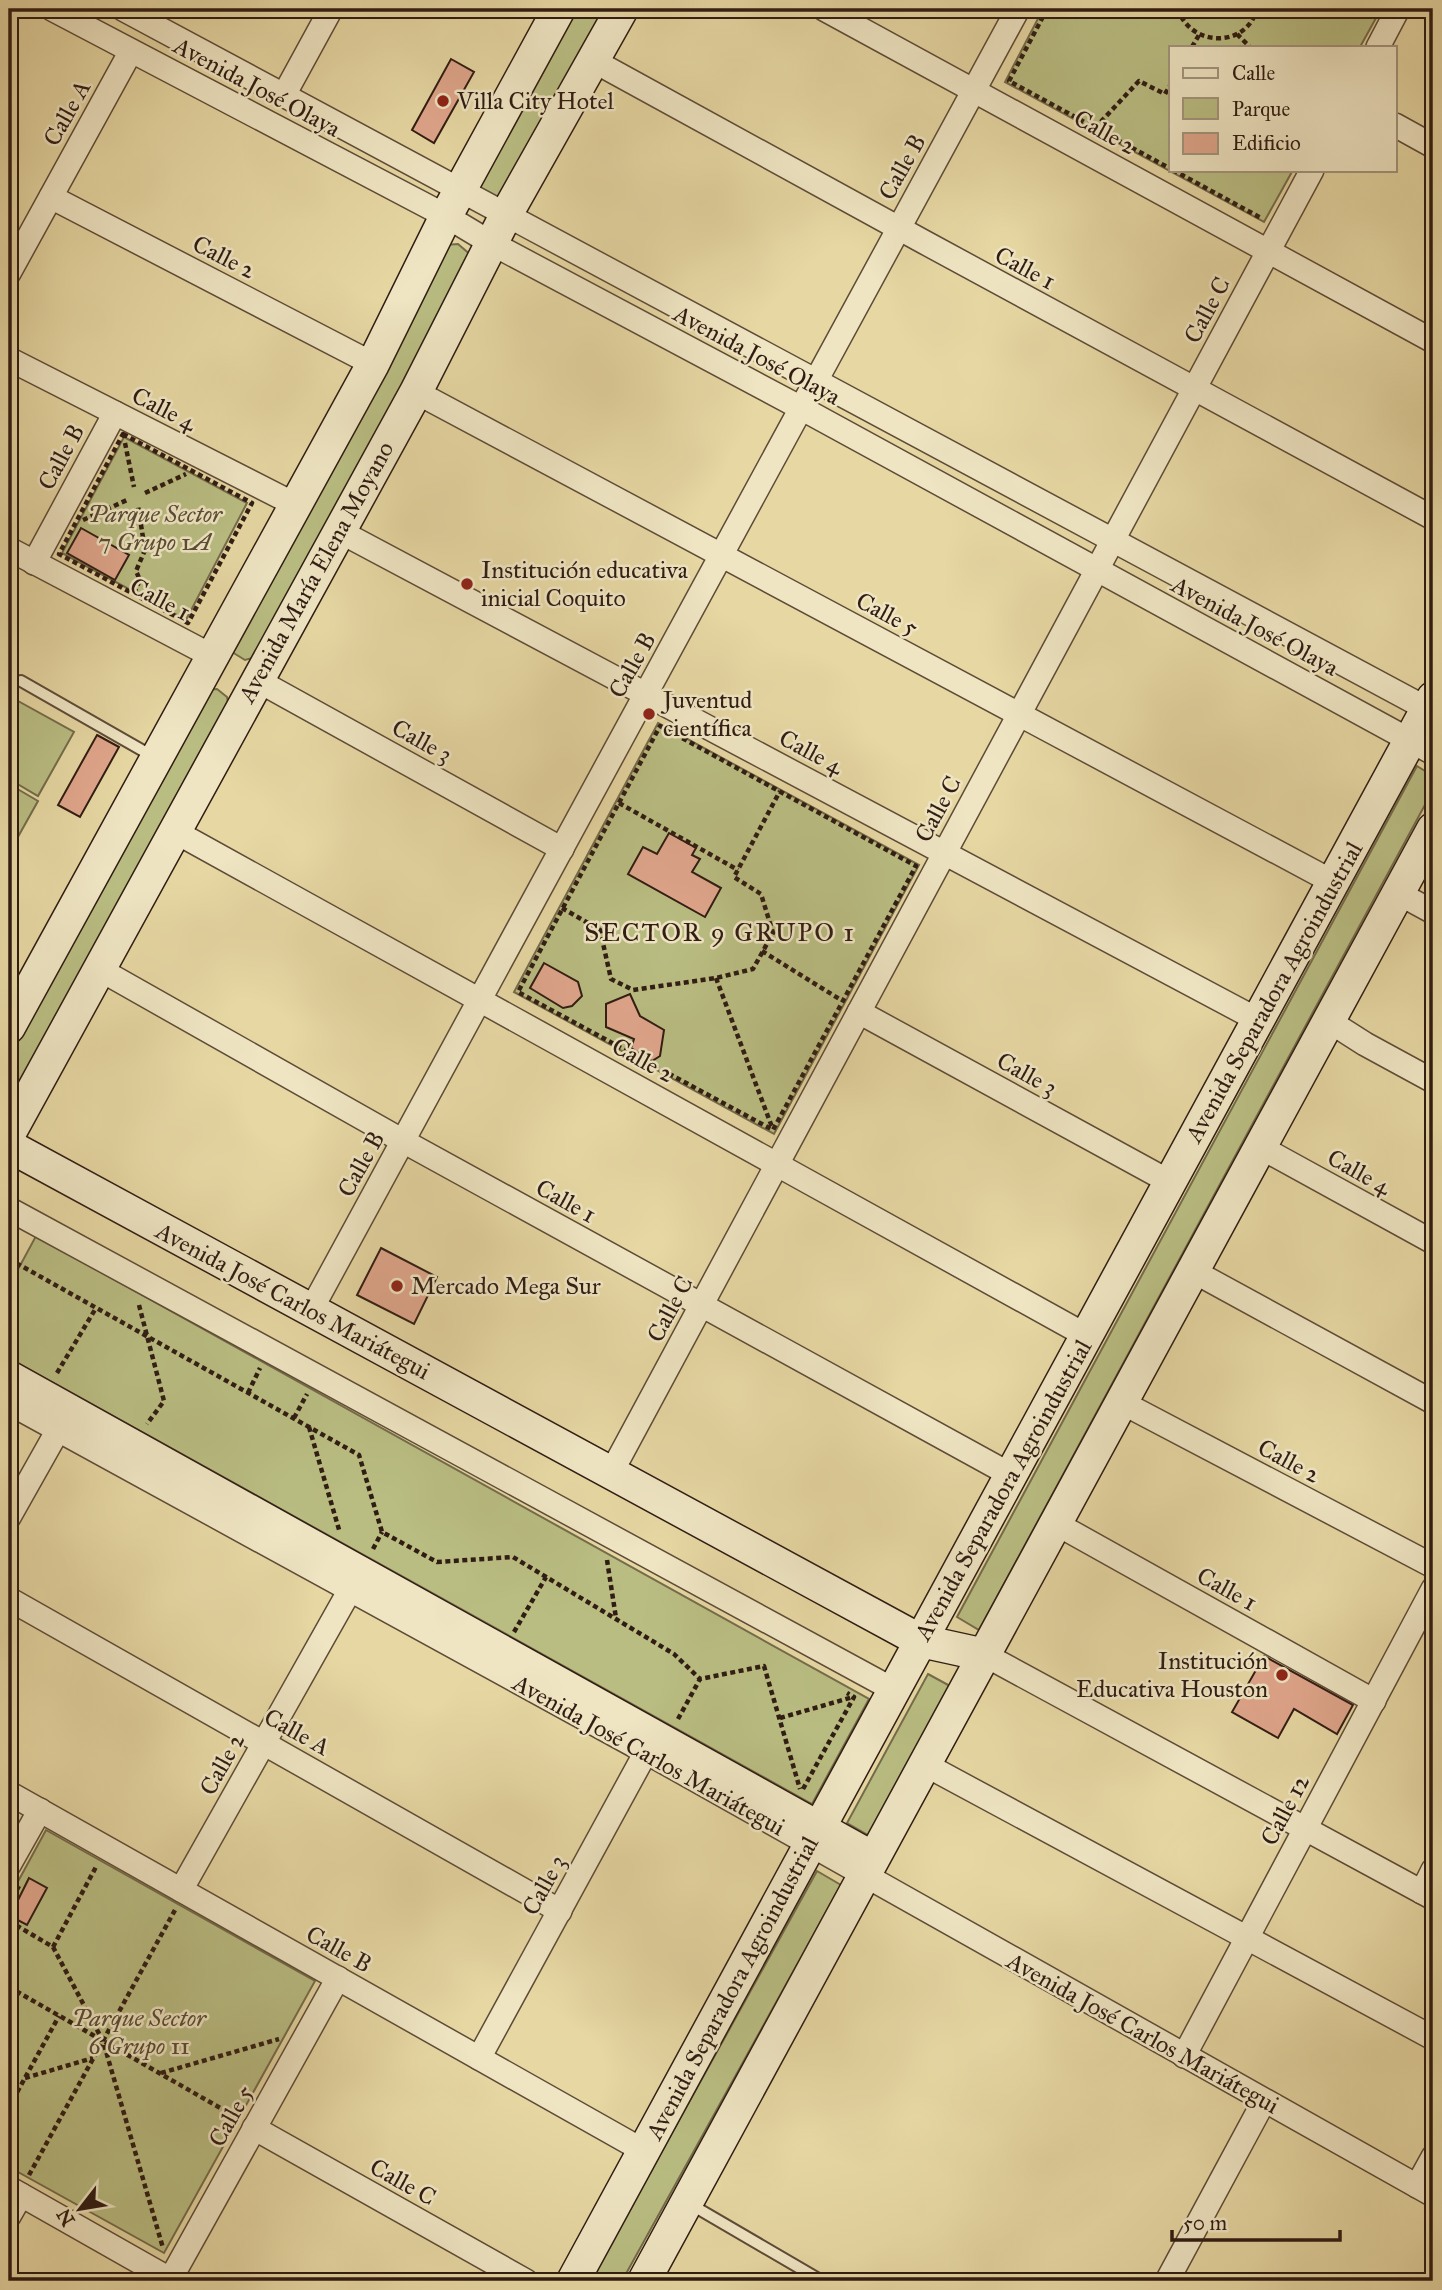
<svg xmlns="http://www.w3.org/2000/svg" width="1442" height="2290" viewBox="0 0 1442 2290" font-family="'IM FELL Great Primer',serif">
	<rect width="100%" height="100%" fill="#e6d7a3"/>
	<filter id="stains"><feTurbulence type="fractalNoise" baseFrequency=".00286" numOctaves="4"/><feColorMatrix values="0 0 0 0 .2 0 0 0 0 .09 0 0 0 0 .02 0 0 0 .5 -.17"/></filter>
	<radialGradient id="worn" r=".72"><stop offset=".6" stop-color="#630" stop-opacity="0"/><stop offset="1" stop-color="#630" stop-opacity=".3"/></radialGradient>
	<g fill="#b9bd82" stroke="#746c4a" stroke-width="2">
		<polygon points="572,9 606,9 506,197 495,202 479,192 479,181"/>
		<polygon points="1043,9 1381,9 1360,47 1171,47 1171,170 1293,170 1264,222 1005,82"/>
		<polygon points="458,244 472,256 256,657 245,660 232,652 445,245"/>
		<polygon points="124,437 247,503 186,620 62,553"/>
		<polygon points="217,689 227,697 229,707 15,1105 9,1101 9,1052 206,690"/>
		<polygon points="9,696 74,732 38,796 9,779"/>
		<polygon points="658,723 919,865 774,1134 514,992"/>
		<polygon points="1417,766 1433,776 1433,790 979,1630 957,1617"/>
		<polygon points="9,784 38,801 9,853"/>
		<polygon points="36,1236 869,1699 812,1804 9,1358 9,1286"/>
		<polygon points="928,1674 950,1686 868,1835 847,1823"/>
		<polygon points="46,1830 315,1981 164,2253 9,2167 9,1898"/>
		<polygon points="817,1871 841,1885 622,2281 590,2281"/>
	</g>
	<g fill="#e0a68c" stroke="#301c13" stroke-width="2">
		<polygon points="451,59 474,72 434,143 412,130"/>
		<polygon points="81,528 129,555 115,580 67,553"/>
		<polygon points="97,735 119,747 80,817 58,805"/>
		<polygon points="669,833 696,848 692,855 700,859 692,872 721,888 705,917 628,874 643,847 657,854"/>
		<polygon points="544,963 578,982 582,996 572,1006 563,1008 530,988"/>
		<polygon points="630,994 640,1016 664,1030 660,1056 652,1061 631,1048 634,1039 606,1027 606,1004"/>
		<polygon points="381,1248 437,1277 414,1324 357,1295"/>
		<polygon points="1264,1656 1353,1705 1337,1734 1294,1709 1278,1738 1232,1712"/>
		<polygon points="29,1878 47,1888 27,1925 10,1916"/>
	</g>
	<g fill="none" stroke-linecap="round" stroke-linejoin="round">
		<g stroke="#5e4b37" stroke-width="14">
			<g id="lane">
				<polyline points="21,681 154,757"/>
				<polyline points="690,2204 822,2281"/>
			</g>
		</g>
		<g stroke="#5e4b37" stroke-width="26">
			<g id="street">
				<polyline points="52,9 446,216 491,243 801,408 1433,753"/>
				<polyline points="123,9 1433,712"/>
				<polyline points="824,9 1433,341"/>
				<polyline points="1378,47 1398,9"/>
				<polyline points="594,61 924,242 1433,518"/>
				<polyline points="284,95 331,9"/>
				<polyline points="1395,125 1433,146"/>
				<polyline points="51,197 373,364"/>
				<polyline points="9,273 131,51"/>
				<polyline points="9,359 296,505"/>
				<polyline points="416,392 1333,882"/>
				<polyline points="339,531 1258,1020"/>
				<polyline points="9,549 212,656"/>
				<polyline points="34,563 115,413"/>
				<polyline points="257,680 562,849"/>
				<polyline points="174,831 1087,1336"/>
				<polyline points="1398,893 1433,912"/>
				<polyline points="99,969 403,1141 1011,1475"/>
				<polyline points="859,1012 1170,1182"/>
				<polyline points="1329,1021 1365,1044 1433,1081"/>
				<polyline points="1260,1147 1433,1242"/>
				<polyline points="9,1209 894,1690"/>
				<polyline points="1193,1271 1433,1402"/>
				<polyline points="311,1310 1018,9"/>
				<polyline points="1121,1402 1433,1566"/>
				<polyline points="9,1403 646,1752 1433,2195"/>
				<polyline points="611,1473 1312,170"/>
				<polyline points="9,1517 58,1430"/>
				<polyline points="1055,1523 1374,1701"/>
				<polyline points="9,1599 560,1911"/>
				<polyline points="985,1655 1433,1898"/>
				<polyline points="924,1764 1433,2038"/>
				<polyline points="9,1793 644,2151"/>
				<polyline points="9,1865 40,1810"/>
				<polyline points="181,1890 350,1590"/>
				<polyline points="1422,1892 1433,1870"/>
				<polyline points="1184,2056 1433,1589"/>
				<polyline points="479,2058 652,1741"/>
				<polyline points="254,2128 526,2281"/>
				<polyline points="1417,2186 1433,2157"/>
				<polyline points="9,2188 173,2281"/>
				<polyline points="9,2216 21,2195"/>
				<polyline points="170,2280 338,1978"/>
				<polyline points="1167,2281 1264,2101"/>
			</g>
		</g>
		<g stroke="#301c13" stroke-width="35">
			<g id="secondary">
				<polyline points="9,1027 373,364 446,216 559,9"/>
				<polyline points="9,1134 416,392 506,215 622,9"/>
				<polyline points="9,1146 921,1641 985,1655"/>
				<polyline points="9,1377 873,1858"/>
				<polyline points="573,2281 1433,698"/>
				<polyline points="644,2281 1433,829"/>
			</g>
		</g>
		<g stroke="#301c13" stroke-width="4.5" stroke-dasharray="5 3.5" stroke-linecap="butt">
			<polyline points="1047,9 1009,81 1171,169"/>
			<path d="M1178,9C1190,47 1246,49 1257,9"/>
			<polyline points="1237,34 1250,47"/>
			<polyline points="1192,47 1199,35"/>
			<polyline points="1095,128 1139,81 1165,94 1171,84"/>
			<polyline points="1173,170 1261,218"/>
			<polygon points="123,434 252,503 188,623 59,554"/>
			<polyline points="125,443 134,487"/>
			<polyline points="145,493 186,474"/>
			<polyline points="83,520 127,500"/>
			<polyline points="134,593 140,580 136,571 145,550 138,506"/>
			<polygon points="660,726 916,866 773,1130 518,992"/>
			<polyline points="619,803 738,870"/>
			<polyline points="562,908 600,930 611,979 633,990 716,978 753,969 773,933 761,894 734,877 780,791"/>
			<polyline points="762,951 841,1000"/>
			<polyline points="716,978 772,1127"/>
			<polyline points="9,1259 359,1455 382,1532 437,1562 513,1557 674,1654 700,1679"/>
			<polyline points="139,1305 164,1401 147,1424"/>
			<polyline points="57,1373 96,1308"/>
			<polyline points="248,1393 260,1368"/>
			<polyline points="294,1418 307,1394"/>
			<polyline points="309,1427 340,1533"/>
			<polyline points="373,1549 382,1532"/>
			<polyline points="607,1560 616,1618"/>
			<polyline points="514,1632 546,1577"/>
			<polyline points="780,1718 853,1697"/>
			<polyline points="678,1719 700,1679 764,1666 800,1789"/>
			<polyline points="803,1789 854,1697 847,1693"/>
			<polyline points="9,1904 19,1886"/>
			<polyline points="9,1921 53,1947 103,2041 163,2248"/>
			<polyline points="53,1947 97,1865"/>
			<polyline points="9,1987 236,2117"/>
			<polyline points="161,2073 279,2039"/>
			<polyline points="25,2078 93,2058"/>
			<polyline points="9,2107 59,2016"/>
			<polyline points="29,2175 175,1910"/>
		</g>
		<use href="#lane" stroke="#efe5c3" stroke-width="10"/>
		<use href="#street" stroke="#efe5c3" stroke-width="23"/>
		<use href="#secondary" stroke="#efe5c3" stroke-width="32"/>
	</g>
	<g fill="#8f2418" stroke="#efe5c3" stroke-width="2.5">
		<circle cx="443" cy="101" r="7"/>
		<circle cx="467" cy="584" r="7"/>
		<circle cx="649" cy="714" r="7"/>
		<circle cx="397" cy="1286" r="7"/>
		<circle cx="1282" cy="1675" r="7"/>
	</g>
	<g text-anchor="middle" stroke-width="5" stroke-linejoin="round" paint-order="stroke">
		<g font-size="24" fill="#301c13" stroke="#efe5c3">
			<text transform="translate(257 87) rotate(28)" y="8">Avenida José Olaya</text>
			<text transform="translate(67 113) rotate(-61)" y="8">Calle A</text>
			<text transform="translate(1105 132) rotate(29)" y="8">Calle 2</text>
			<text transform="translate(902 167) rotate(-61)" y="8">Calle B</text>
			<text transform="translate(224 257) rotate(27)" y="8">Calle 2</text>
			<text transform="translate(1025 268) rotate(28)" y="8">Calle 1</text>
			<text transform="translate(1207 310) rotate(-62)" y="8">Calle C</text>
			<text transform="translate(757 355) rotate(28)" y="8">Avenida José Olaya</text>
			<text transform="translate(164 409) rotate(27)" y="8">Calle 4</text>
			<text transform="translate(61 457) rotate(-62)" y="8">Calle B</text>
			<text transform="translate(316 572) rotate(-61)" y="8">Avenida María Elena Moyano</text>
			<text transform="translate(160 599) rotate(28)" y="8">Calle 1</text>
			<text transform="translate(887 614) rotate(28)" y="8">Calle 5</text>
			<text transform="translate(1255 626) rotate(28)" y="8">Avenida José Olaya</text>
			<text transform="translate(632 665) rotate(-61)" y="8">Calle B</text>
			<text transform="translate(422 741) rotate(29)" y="8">Calle 3</text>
			<text transform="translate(811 752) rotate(28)" y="8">Calle 4</text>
			<text transform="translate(938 809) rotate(-62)" y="8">Calle C</text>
			<text transform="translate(1274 992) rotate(-61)" y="8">Avenida Separadora Agroindustrial</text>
			<text transform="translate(643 1060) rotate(29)" y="8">Calle 2</text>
			<text transform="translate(1027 1074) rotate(29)" y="8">Calle 3</text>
			<text transform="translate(361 1164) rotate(-61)" y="8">Calle B</text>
			<text transform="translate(1359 1172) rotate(29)" y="8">Calle 4</text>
			<text transform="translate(566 1201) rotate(29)" y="8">Calle 1</text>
			<text transform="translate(293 1301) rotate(28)" y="8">Avenida José Carlos Mariátegui</text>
			<text transform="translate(670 1309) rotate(-62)" y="8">Calle C</text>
			<text transform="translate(1289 1461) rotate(28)" y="8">Calle 2</text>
			<text transform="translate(1003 1490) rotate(-61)" y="8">Avenida Separadora Agroindustrial</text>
			<text transform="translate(1227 1589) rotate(29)" y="8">Calle 1</text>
			<text transform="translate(297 1732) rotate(29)" y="8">Calle A</text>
			<text transform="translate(649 1755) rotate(29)" y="8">Avenida José Carlos Mariátegui</text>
			<text transform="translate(222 1764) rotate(-61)" y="8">Calle 2</text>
			<text transform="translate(1285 1810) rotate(-62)" y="8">Calle 12</text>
			<text transform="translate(544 1885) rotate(-61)" y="8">Calle 3</text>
			<text transform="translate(339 1949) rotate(29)" y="8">Calle B</text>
			<text transform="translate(732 1988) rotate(-62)" y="8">Avenida Separadora Agroindustrial</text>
			<text transform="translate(1143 2033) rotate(29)" y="8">Avenida José Carlos Mariátegui</text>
			<text transform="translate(231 2116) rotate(-61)" y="8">Calle 5</text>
			<text transform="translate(403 2182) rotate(29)" y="8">Calle C</text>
		</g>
		<g font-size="24" fill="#301c13" stroke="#efe5c3" text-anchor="start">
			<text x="457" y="109">Villa City Hotel</text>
			<text x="481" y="578">Institución educativa<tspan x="481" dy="28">inicial Coquito</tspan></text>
			<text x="663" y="708">Juventud<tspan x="663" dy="28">científica</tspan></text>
			<text x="411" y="1294">Mercado Mega Sur</text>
			<text x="1268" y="1669" text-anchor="end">Institución<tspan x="1268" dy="28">Educativa Houston</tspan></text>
		</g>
		<g font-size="24" font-style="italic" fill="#594c34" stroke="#efe5c3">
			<text x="155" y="522">Parque Sector<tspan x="155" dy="28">7 Grupo 1A</tspan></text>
			<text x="139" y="2026">Parque Sector<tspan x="139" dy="28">6 Grupo 11</tspan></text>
		</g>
		<g font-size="26" letter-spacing="2" fill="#301c13" stroke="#efe5c3">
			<text x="720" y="941">SECTOR 9 GRUPO 1</text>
		</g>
	</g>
	<rect width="1442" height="2290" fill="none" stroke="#e6d7a3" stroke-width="35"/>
	<rect x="10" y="10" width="1421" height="2269" fill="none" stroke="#301c13" stroke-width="3.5"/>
	<rect x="18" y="18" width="1407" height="2255" fill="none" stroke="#301c13" stroke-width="2"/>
	<rect x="1169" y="46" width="228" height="126" fill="#efe5c3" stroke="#a3957d" stroke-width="2"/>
	<rect x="1183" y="68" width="35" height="10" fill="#efe5c3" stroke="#a3957d" stroke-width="2"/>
	<text x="1232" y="80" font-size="21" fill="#301c13">Calle</text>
	<rect x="1183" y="98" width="35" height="21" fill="#b9bd82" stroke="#a3957d" stroke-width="2"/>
	<text x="1232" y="116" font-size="21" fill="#301c13">Parque</text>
	<rect x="1183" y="133" width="35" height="21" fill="#e0a68c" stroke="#a3957d" stroke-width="2"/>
	<text x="1232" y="150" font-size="21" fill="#301c13">Edificio</text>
	<g transform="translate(80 2209) rotate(239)" stroke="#efe5c3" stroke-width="5" paint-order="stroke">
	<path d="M0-5L12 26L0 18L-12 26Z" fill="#301c13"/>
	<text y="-10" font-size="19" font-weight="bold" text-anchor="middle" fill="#301c13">N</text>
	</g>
	<path d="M1172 2230v10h168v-10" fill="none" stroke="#301c13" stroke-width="3.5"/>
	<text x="1183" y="2230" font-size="21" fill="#301c13" stroke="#efe5c3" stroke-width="5" paint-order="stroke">50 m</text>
	<rect width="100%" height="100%" filter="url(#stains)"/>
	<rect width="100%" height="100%" fill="url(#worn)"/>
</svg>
